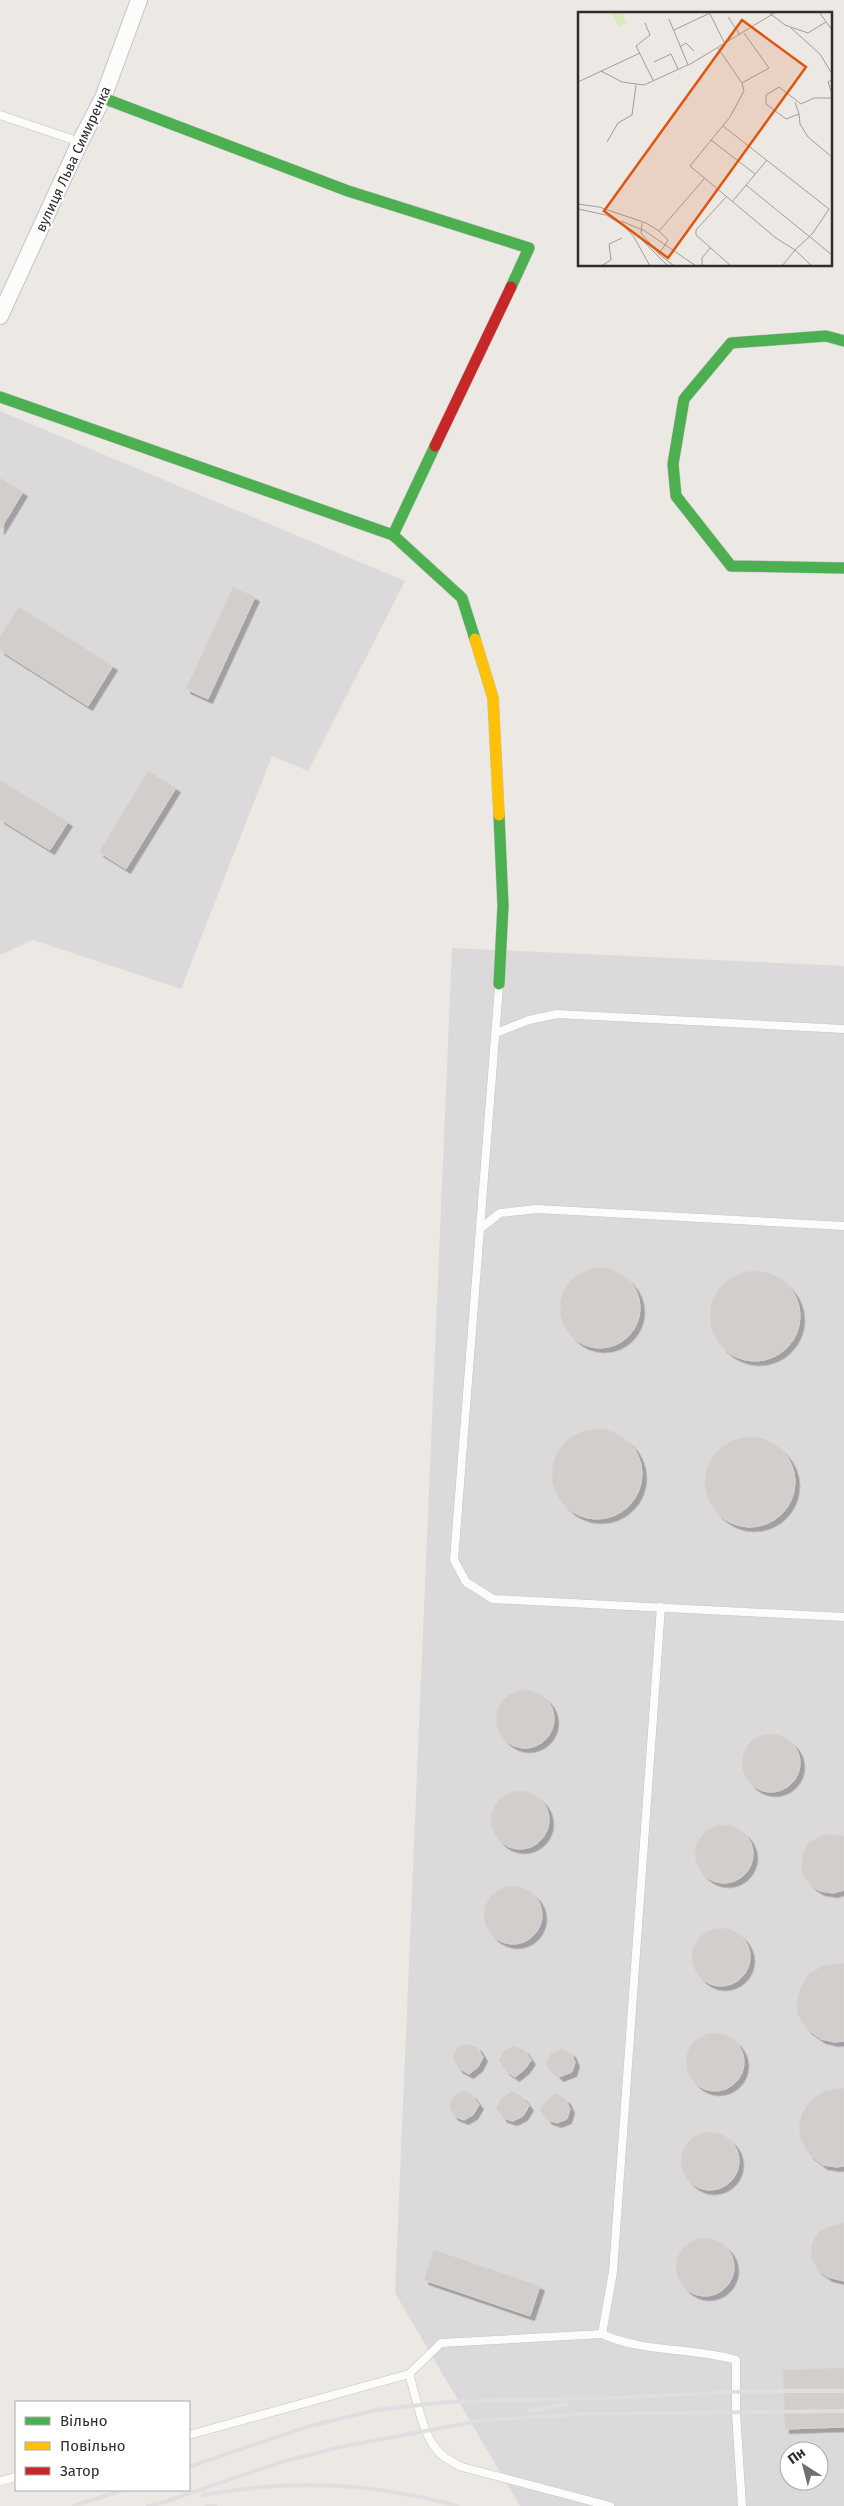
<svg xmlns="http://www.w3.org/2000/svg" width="844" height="2506" viewBox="0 0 844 2506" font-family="'Fira Sans',sans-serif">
	<defs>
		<filter id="shadow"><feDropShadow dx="4.5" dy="4.5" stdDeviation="0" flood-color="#0004"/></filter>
	</defs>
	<rect width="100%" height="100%" fill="#ece8e4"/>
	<g fill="#dcd9db" fill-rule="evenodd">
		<polygon points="0,411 405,581 308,771 272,756 181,989 33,940 0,955"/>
		<path d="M452,948L844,966V2506H520L395,2293ZM789,2451H819V2481H789Z"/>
	</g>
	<g fill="#d1cecb" stroke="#d7d4d0" filter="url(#shadow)">
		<polygon points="0,478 23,492 0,530"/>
		<polygon points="233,587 255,597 208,699 186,689"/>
		<polygon points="19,607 113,666 88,706 0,650 0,637"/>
		<polygon points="148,771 176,788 126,869 99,852"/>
		<polygon points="0,780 68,822 50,850 0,819"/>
		<circle cx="600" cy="1308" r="40"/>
		<circle cx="755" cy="1316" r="45"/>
		<circle cx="597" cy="1474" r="45"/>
		<circle cx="750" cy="1482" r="45"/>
		<circle cx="525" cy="1719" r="29"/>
		<circle cx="771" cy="1763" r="29"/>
		<circle cx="520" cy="1820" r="29"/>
		<circle cx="724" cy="1854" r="29"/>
		<polygon points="829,1834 844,1836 844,1890 833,1893 820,1891 812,1886 804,1877 801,1866 803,1854 808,1844 818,1837"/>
		<circle cx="513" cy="1915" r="29"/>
		<circle cx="721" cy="1957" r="29"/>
		<polygon points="844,1963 844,2041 834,2042 821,2039 807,2029 798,2015 797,2001 800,1988 810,1973 823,1966"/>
		<circle cx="715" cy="2062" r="29"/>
		<polygon points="466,2044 477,2047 483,2057 478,2067 469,2074 458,2068 453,2058 457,2048"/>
		<polygon points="514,2046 524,2050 531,2060 525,2069 515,2077 506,2071 499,2061 504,2051"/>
		<polygon points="561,2049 571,2053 575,2062 572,2072 559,2077 545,2064 551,2054"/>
		<polygon points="844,2088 844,2166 836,2167 823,2165 809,2154 801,2140 799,2126 802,2113 812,2099 825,2091"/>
		<polygon points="463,2090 472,2095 479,2105 473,2115 464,2120 454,2116 449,2107 453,2097"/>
		<polygon points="512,2091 522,2097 529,2106 523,2116 513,2121 503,2118 496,2108 502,2098"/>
		<polygon points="556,2093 566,2100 570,2109 567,2119 557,2123 548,2120 540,2110 546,2101"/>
		<circle cx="710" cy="2161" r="29"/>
		<polygon points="844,2223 844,2281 828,2277 818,2270 812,2260 811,2250 813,2241 820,2231 830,2226"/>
		<circle cx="705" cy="2267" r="29"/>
		<polygon points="434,2250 540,2286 530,2316 424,2280"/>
		<polygon points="844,2368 844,2427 785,2429 783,2370"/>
	</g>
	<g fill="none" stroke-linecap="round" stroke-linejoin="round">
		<g stroke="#c5c4c5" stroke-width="9">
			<g id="lane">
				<polyline points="0,115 80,142"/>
				<polyline points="499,986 454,1560 466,1582 493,1599 844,1617"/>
				<polyline points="496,1033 529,1020 557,1014 844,1029"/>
				<polyline points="481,1228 500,1213 537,1209 844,1226"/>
				<path d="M602,2334C643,2353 692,2347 736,2360V2413L742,2506"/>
				<path d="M409,2374C416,2395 422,2434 437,2450C443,2458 453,2462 462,2467L610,2506"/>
				<polyline points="189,2435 409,2374 441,2343 602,2334 613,2272 661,1607"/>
				<polyline points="0,2481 16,2477"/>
			</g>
		</g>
		<g stroke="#c5c4c5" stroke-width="18">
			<polyline id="street" points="0,316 80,142 103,98 139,0"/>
		</g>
		<g stroke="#c5c4c5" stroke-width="12">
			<g id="fast">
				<polyline points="103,98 348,191 529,248 511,287"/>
				<polyline points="844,341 826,336 731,343 684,399 673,464 676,496 731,566 844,568"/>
				<polyline points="0,397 393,535 462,598 475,639"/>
				<polyline points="393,535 435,446"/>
				<polyline points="499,815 503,906 499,984"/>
			</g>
		</g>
		<g stroke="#c5c4c5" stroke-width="12">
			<polyline id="slow" points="475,639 493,698 499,815"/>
		</g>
		<g stroke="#c5c4c5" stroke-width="12">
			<polyline id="jam" points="435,446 511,287"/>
		</g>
		<use href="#lane" stroke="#fcfcfb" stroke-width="8"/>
		<use href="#street" stroke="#fcfcfb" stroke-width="16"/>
		<use href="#fast" stroke="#4caf50" stroke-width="11"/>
		<use href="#slow" stroke="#ffc107" stroke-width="11"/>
		<use href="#jam" stroke="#c62828" stroke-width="11"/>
		<g stroke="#dfdfe1" stroke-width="4">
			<polyline points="589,2399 753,2391 844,2391"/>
			<polyline points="530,2411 567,2404"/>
			<polyline points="189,2467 306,2427 376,2410 446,2402 594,2398"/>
			<path d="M203,2495C292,2479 370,2482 457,2506"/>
			<polyline points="167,2501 282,2462 340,2447 484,2420 581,2414 844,2411"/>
			<polyline points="74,2506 122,2490"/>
			<polyline points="148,2506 173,2500"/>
			<polyline points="207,2506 215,2506"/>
		</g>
	</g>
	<g text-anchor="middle" stroke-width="4" stroke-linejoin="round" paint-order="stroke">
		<g font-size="14" fill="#2e2e2e" stroke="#fff">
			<text transform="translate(73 159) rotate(-65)" y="5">вулиця Льва Симиренка</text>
		</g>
	</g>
	<g transform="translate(578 12)">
		<rect width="254" height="254" fill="#ece8e4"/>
		<path d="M44,0L49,12L41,15L34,1Z" fill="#d9eabb"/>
		<path fill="none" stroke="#a09e9b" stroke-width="1" d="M190,0L207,13L230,21L248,10M241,0L254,18M132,2L147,32M150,5L162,23M91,7L110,53M67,11L72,23L58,34L75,68M213,16L242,42L254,62M96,18L132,1M102,35L108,31L116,39M140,36L164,71L166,79L152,105L112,154L198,226L217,238L204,254M76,50L93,42L100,57M23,59L44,70L66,73L114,51L198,0M254,68L250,70L254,82M0,70L62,41M164,71L191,56L166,21M217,90L221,102L208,107L188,92V83L201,75L223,92L236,86H254M221,102L222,112L230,125L254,145M145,114L251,197L235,221L217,238L234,254M133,128L177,162M29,130L40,111L54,103L58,73M168,173L254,243M148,185L118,218V223L153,254M154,190L189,148M0,192L21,195L68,211L81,219L126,167M0,197L28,203L45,213L56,225L72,254M43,209L67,219L118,254M64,211L63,221L81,242L96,254M63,227L90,254M81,242L90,228L81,219M23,254L33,248L31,232L44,226M124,254V246L132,236"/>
		<path fill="#df570e" fill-opacity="0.15" stroke="#df570e" stroke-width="2.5" d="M164,8L228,55L90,246L26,199Z"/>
		<rect width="254" height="254" fill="none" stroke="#2e2e2e" stroke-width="2.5"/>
	</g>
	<rect x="15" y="2401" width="175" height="90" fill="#ffffff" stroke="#ababab"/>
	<rect x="25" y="2417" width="25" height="8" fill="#4caf50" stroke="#ababab"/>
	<text x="60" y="2426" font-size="15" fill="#2e2e2e">Вільно</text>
	<rect x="25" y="2442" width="25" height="8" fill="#ffc107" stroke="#ababab"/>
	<text x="60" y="2451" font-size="15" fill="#2e2e2e">Повільно</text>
	<rect x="25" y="2467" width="25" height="8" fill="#c62828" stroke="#ababab"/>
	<text x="60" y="2476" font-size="15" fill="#2e2e2e">Затор</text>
	<g transform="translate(804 2466) rotate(324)"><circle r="24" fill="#ffffff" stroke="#ababab"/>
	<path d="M0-4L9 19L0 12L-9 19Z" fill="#706f6e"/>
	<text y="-8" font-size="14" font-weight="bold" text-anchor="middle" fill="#2e2e2e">Пн</text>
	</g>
</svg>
